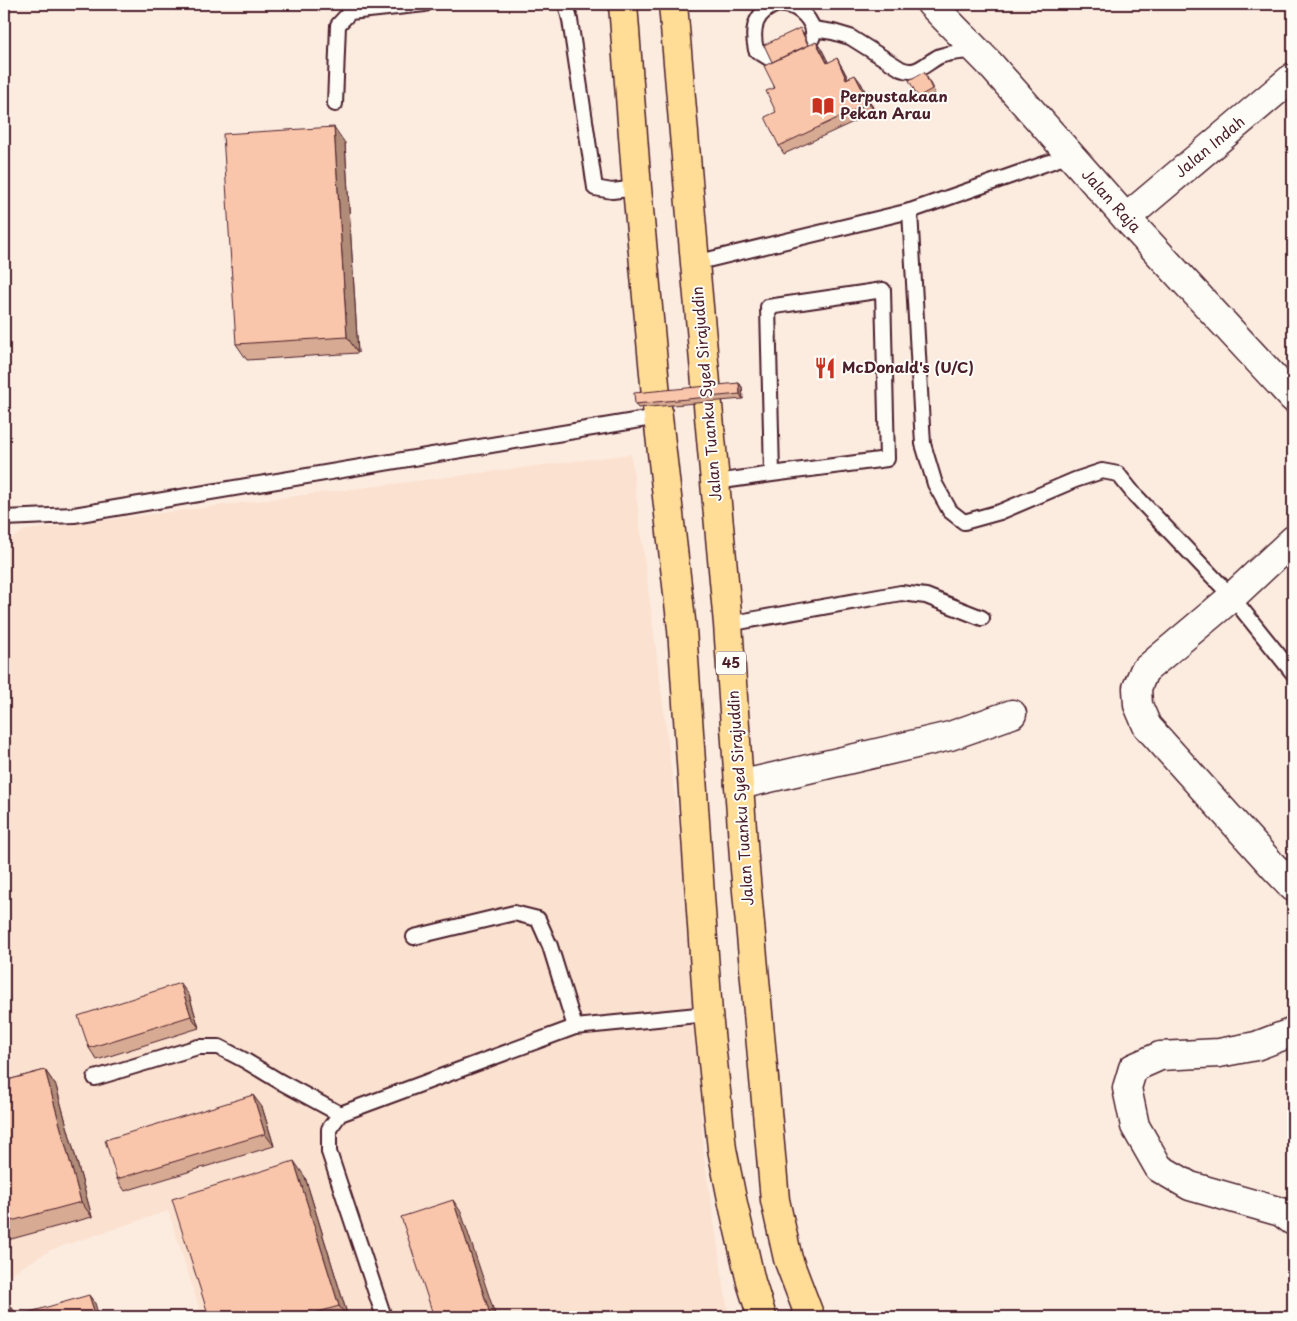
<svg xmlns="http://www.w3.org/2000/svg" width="1297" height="1321" viewBox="0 0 1297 1321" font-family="'Playpen Sans',sans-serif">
	<rect width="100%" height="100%" fill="#fcece0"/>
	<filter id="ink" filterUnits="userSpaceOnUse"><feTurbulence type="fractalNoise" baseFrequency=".02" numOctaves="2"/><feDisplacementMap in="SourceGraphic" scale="10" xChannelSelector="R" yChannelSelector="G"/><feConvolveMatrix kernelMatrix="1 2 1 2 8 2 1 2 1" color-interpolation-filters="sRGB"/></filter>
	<g filter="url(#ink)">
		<polygon fill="#fbe1d0" points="631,454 688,899 704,1157 729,1317 202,1317 168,1211 51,1250 4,1278 4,543 25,530"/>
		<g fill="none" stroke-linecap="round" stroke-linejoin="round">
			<g stroke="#4a1f2b" stroke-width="18">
				<g id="lane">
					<polyline points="566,4 570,20 595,188 612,191 637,188"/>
					<path d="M778,4C785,5 791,5 797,9C807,15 821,33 808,43C801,48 781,56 772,60L756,50C751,28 755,12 778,4Z"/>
					<path d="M813,29L833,32L850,37L901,69C918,76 925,63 940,56C951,52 965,52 976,50"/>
					<polyline points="335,104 338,25 350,12 425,4"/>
					<polyline points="910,211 923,444 935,484 950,511 964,522 1000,512 1075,480 1102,471 1118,474 1134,494 1232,597 1293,673"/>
					<polyline points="695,263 910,211 1070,155"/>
					<polyline points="716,482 772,474 768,307 883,290 887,459 772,474"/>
					<polyline points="4,518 74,515 658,417"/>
					<polyline points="728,624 901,593 926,596 982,618"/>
					<polyline points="414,937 514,913 538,919 550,946 575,1027"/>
					<polyline points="95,1078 198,1047 219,1047 244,1060 279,1081 340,1114"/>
					<polyline points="384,1317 329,1152 329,1129 340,1114 575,1027 708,1014"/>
				</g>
			</g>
			<g stroke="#4a1f2b" stroke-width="31">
				<g id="street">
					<polyline points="1126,218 1293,77"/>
					<polyline points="1293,540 1232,597 1144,671 1137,688 1138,705 1147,726 1272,865 1293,887"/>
					<polyline points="739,785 950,736 1012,714"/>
					<polyline points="1293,1032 1256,1046 1219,1053 1160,1056 1133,1068 1127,1088 1135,1126 1159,1168 1190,1186 1281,1212 1293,1221"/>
				</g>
			</g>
			<g stroke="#4a1f2b" stroke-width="31">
				<polyline id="secondary" points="931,4 989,63 1126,218 1293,398"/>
			</g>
			<g stroke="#4a1f2b" stroke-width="31">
				<g id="highway">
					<polyline points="623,4 637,188 658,417 682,629 708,1014 722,1149 733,1204 751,1282 762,1317"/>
					<polyline points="673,4 695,263 728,624 744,858 775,1200 788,1259 810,1317"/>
				</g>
			</g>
			<use href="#lane" stroke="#fdfcf7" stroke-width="14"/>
			<use href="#street" stroke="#fdfcf7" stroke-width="28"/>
			<use href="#secondary" stroke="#fdfcf7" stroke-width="28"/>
			<use href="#highway" stroke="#ffdd96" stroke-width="28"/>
		</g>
		<g fill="#d7aa93" stroke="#4a1f2b">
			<polygon points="803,32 809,45 822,50 828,63 842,67 848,78 861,83 875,112 784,154 779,146 772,62"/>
			<polygon points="927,77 935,93 921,101 918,97"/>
			<polygon points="345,143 358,353 247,360 236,344"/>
			<polygon points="739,383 742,387 743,399 638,408 635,404"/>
			<polygon points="189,995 199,1028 97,1060 89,1048"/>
			<polygon points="45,1070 56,1086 92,1217 4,1241 4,1081"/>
			<polygon points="262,1107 274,1146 125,1191 117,1179"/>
			<polygon points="305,1177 348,1317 209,1317"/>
		</g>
		<g fill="#af8b78" stroke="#4a1f2b">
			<polygon points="816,42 822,50 833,71 827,63"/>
			<polygon points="837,58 842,67 852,87 846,79"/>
			<polygon points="855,75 861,83 875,112 869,103"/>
			<polygon points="334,127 345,143 358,353 347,337"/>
			<polygon points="739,383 742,387 743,399 740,394"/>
			<polygon points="180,983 189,995 199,1028 191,1016"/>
			<polygon points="45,1070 56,1086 92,1217 81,1202"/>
			<polygon points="253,1095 262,1107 274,1146 265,1134"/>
			<polygon points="294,1161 305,1177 348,1317 347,1317 339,1306"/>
			<polygon points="453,1200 461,1212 496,1317 491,1317"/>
			<polygon points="89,1295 95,1303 99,1317 96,1317"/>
			<polygon points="10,1305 16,1313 17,1317 14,1317"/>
		</g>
		<g fill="#fac6ab" stroke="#4a1f2b">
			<polygon points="800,28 808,45 772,62 764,45"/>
			<polygon points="816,42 827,63 837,58 846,79 855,75 869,103 779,146 765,117 776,112 766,91 775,88 764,66"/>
			<polygon points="924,72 932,89 918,97 909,80"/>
			<polygon points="334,127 347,337 236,344 223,134"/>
			<polygon points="739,383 740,394 635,404 634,393"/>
			<polygon points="180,983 191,1016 89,1048 78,1016"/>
			<polygon points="45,1070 81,1202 4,1223 4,1081"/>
			<polygon points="253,1095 265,1134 117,1179 105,1140"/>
			<polygon points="294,1161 339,1306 301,1317 209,1317 172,1199"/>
			<polygon points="453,1200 491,1317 434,1317 401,1217"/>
			<polygon points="89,1295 96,1317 24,1317 23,1314"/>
			<polygon points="10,1305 14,1317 4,1317 4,1307"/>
		</g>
	</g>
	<defs>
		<g id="library-bare" transform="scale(1.725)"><path d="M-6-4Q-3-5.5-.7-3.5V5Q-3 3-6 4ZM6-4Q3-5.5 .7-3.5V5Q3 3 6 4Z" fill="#c8321e" stroke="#fdfcf7" stroke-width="2.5" paint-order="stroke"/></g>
		<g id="restaurant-bare" transform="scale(1.725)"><path d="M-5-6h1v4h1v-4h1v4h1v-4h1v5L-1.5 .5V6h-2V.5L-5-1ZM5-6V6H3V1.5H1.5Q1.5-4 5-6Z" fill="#c8321e" stroke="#fdfcf7" stroke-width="2.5" paint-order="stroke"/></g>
	</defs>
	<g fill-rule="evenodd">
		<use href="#library-bare" x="823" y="106"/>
		<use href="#restaurant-bare" x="825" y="368"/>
	</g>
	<g text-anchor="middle" stroke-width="4" stroke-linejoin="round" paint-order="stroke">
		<rect fill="#fdfcf7" stroke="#806168" stroke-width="1" x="716" y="651.5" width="30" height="23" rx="4"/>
		<g font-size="14" font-weight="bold" fill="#4a1f2b">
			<text x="731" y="668">45</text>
		</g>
		<g font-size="15" font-weight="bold" fill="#4a1f2b" stroke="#fdfcf7" text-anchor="start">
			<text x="840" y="102">Perpustakaan<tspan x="840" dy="17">Pekan Arau</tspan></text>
			<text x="842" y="373">McDonald's (U/C)</text>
		</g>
		<g font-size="15" fill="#4a1f2b" stroke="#fdfcf7">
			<text transform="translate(1210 147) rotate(-40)" y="5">Jalan Indah</text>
			<text transform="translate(1111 201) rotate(48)" y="5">Jalan Raja</text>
			<text transform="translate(707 394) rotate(-95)" y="5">Jalan Tuanku Syed Sirajuddin</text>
			<text transform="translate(741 798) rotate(-94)" y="5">Jalan Tuanku Syed Sirajuddin</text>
		</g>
	</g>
	<rect width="1297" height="1321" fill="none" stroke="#fdfcf7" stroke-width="20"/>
	<rect x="10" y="10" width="1277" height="1301" fill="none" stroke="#4a1f2b" stroke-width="2" filter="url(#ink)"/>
</svg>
